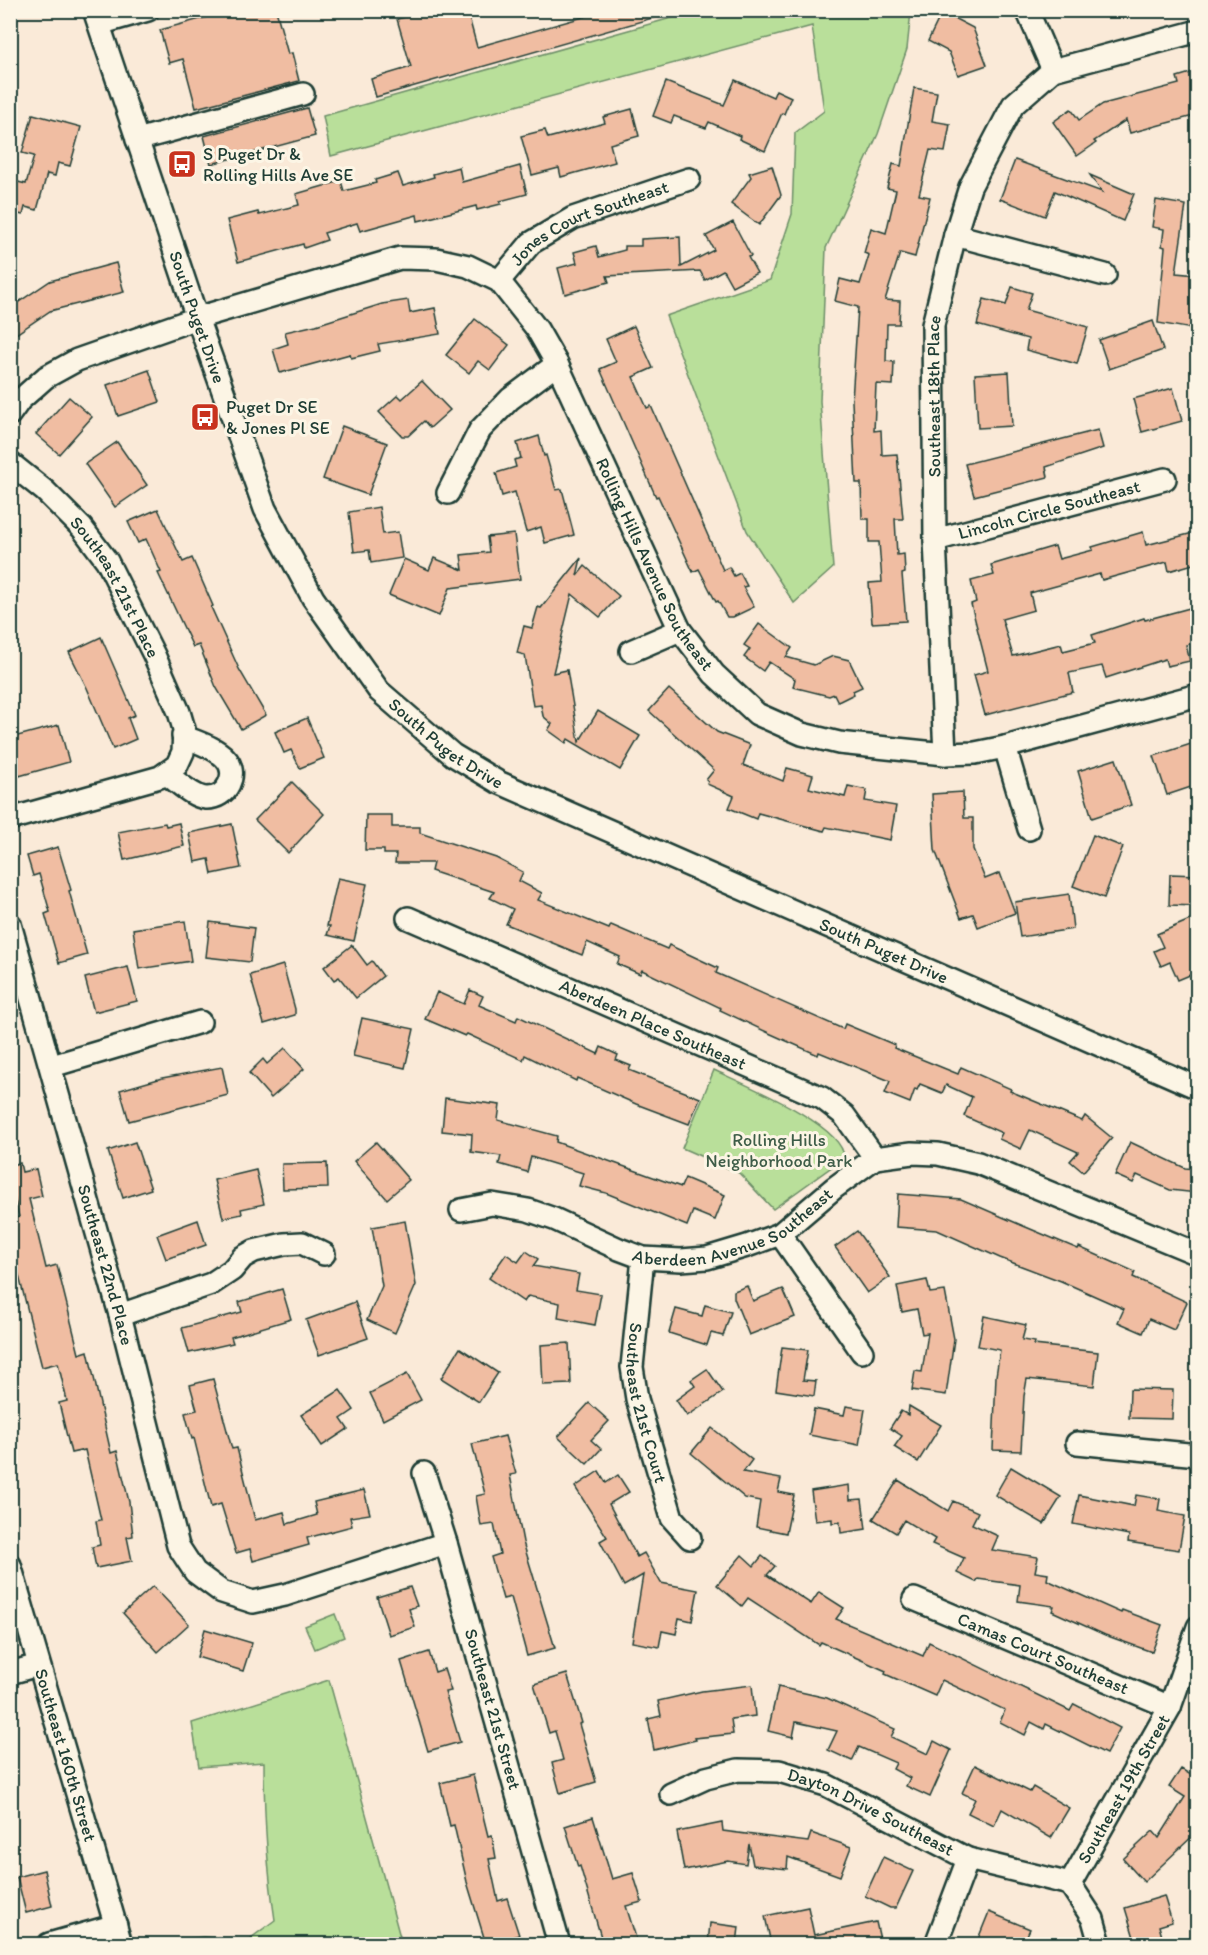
<svg xmlns="http://www.w3.org/2000/svg" width="1208" height="1955" viewBox="0 0 1208 1955" font-family="Itim,sans-serif">
	<rect width="100%" height="100%" fill="#faead8"/>
	<filter id="ink" filterUnits="userSpaceOnUse"><feTurbulence type="fractalNoise" baseFrequency=".0167" numOctaves="2"/><feDisplacementMap in="SourceGraphic" scale="12" xChannelSelector="R" yChannelSelector="G"/><feConvolveMatrix kernelMatrix="1 2 1 2 8 2 1 2 1" color-interpolation-filters="sRGB"/></filter>
	<g filter="url(#ink)">
		<g fill="#b9df9a" stroke="#6c8e67" stroke-width="1.5">
			<polygon points="696,11 911,11 907,49 878,134 826,248 820,401 833,568 794,603 747,531 666,316 770,280 792,214 795,133 824,111 812,26 331,156 323,116"/>
			<path d="M714,1070C741,1083 845,1125 844,1158L773,1209L739,1173L682,1148Z"/>
			<polygon points="335,1614 344,1637 315,1649 305,1626"/>
			<path d="M329,1680L402,1944H168L171,1941L203,1937L247,1941L275,1920C267,1867 264,1815 264,1762L199,1767L192,1723Z"/>
		</g>
		<g fill="#f0bda2" stroke="#1f3d34" stroke-width="1.5">
			<polygon points="233,10 276,10 288,54 292,53 299,81 196,108 183,59 169,63 160,30"/>
			<polygon points="404,10 467,10 477,47 608,10 663,10 663,15 376,97 371,79 411,67 397,19 406,17"/>
			<polygon points="942,12 973,28 987,65 958,75 949,52 928,41"/>
			<polygon points="1197,71 1197,115 1130,133 1126,120 1094,141 1096,143 1077,156 1053,122 1071,109 1079,120 1103,104 1179,84 1177,77"/>
			<polygon points="735,80 773,97 776,90 791,97 784,114 782,113 765,151 739,139 740,136 709,122 706,128 674,116 671,123 653,116 666,82 724,105"/>
			<polygon points="914,88 937,92 932,121 950,124 945,152 930,150 919,195 930,197 915,257 900,253 885,300 900,301 899,324 887,324 886,361 894,362 893,385 876,384 874,431 881,430 882,455 897,454 903,519 895,519 897,555 904,554 905,573 902,574 906,621 872,623 869,583 882,582 879,542 869,542 869,519 862,519 861,483 856,483 852,401 858,307 835,301 840,279 860,284 869,255 864,253 871,228 886,233 896,190 887,188 893,164 901,166"/>
			<polygon points="307,108 315,136 211,164 204,136"/>
			<polygon points="632,109 639,136 610,144 615,162 561,177 559,168 532,175 521,136 545,130 548,138 605,123 603,117"/>
			<polygon points="33,114 81,127 70,166 58,163 55,176 47,174 37,210 25,207 23,215 10,212 10,180 26,184 34,156 22,153"/>
			<polygon points="1015,160 1102,192 1090,175 1134,194 1123,221 1055,191 1045,216 1000,199"/>
			<polygon points="520,166 527,194 500,201 501,204 477,210 476,206 418,221 417,215 360,231 357,223 324,233 327,240 304,248 303,244 238,262 227,220 258,212 259,215 299,205 296,194 341,181 344,191 376,183 375,180 398,173 403,186 434,177 433,174 459,167 462,182"/>
			<polygon points="772,166 781,195 759,225 731,204 751,177 749,173"/>
			<polygon points="1156,200 1186,205 1176,273 1197,275 1197,300 1192,329 1158,323 1165,247 1162,246 1164,229 1152,227"/>
			<polygon points="733,222 751,256 748,257 757,273 732,286 723,270 705,280 700,271 607,276 609,282 565,294 558,268 577,263 574,252 596,246 599,257 625,250 625,246 641,246 641,239 680,237 681,267 714,250 706,236"/>
			<polygon points="116,263 124,292 50,311 10,338 10,308 50,281"/>
			<polygon points="1012,287 1032,293 1026,310 1088,327 1077,364 1026,350 1028,339 977,325 984,299 1006,305"/>
			<polygon points="408,300 410,313 435,308 440,334 378,344 380,351 351,358 350,354 280,373 273,349 288,344 285,332 316,325 382,304"/>
			<polygon points="475,319 509,345 490,370 478,361 469,373 446,355"/>
			<polygon points="1153,321 1163,350 1109,369 1099,340"/>
			<polygon points="634,326 653,368 633,377 647,408 651,406 723,570 729,567 734,576 740,573 747,586 743,587 754,607 733,617 727,617 718,601 716,602 699,569 693,572 658,496 656,497 600,369 616,362 606,339"/>
			<polygon points="149,370 160,402 118,416 107,385"/>
			<polygon points="1009,372 1012,426 978,428 975,374"/>
			<polygon points="422,381 450,410 430,428 424,421 408,436 402,436 379,412 398,395 402,399"/>
			<polygon points="1173,388 1182,421 1142,432 1133,399"/>
			<polygon points="69,397 92,417 59,454 36,434"/>
			<polygon points="342,426 387,443 368,495 323,479"/>
			<polygon points="1098,430 1103,448 1046,467 1048,477 974,496 965,464"/>
			<polygon points="539,436 544,456 546,455 556,490 562,489 574,535 545,543 541,527 526,532 515,492 502,496 496,473 516,467 514,460 521,458 517,443"/>
			<polygon points="117,442 147,485 115,507 85,464"/>
			<polygon points="379,507 383,534 398,532 402,558 371,563 369,550 354,552 349,512"/>
			<polygon points="158,509 183,562 192,558 213,606 211,607 239,669 266,715 241,729 216,687 199,645 193,647 158,573 161,572 146,539 138,543 128,522"/>
			<polygon points="1143,532 1146,545 1197,532 1197,563 1169,571 1167,562 1102,580 1100,574 1030,593 1034,610 1002,619 1013,656 1061,644 1063,651 1095,643 1092,635 1144,618 1145,620 1197,606 1197,642 1186,645 1190,661 1167,666 1165,659 1106,678 1102,666 1069,673 1073,692 985,715 974,675 988,671 971,604 976,602 971,581 994,575 991,565 1055,546 1059,559 1093,550 1092,547"/>
			<polygon points="514,534 520,579 450,588 439,616 389,595 404,559 429,570 434,558 463,570 461,555 489,552 487,537"/>
			<polygon points="581,558 577,576 585,566 619,596 600,617 572,594 553,673 567,670 579,742 598,711 640,736 620,770 568,739 566,743 548,730 552,724 543,716 541,705 533,706 525,655 517,653 524,626 532,628 538,607 541,608"/>
			<polygon points="759,624 792,648 786,657 814,665 833,656 849,660 862,687 853,691 854,694 838,702 834,694 829,696 793,687 795,679 769,662 763,671 744,657 750,649 744,645"/>
			<polygon points="101,637 135,715 128,718 136,739 113,749 87,688 69,652"/>
			<polygon points="669,689 717,732 750,745 743,765 783,781 787,768 813,775 809,788 845,797 848,786 867,790 865,801 896,806 890,840 826,827 824,831 758,813 756,819 729,808 734,796 707,784 708,782 706,780 714,770 649,711"/>
			<polygon points="307,718 324,758 300,768 291,750 284,753 275,732"/>
			<polygon points="59,725 69,762 19,776 10,745 10,738"/>
			<polygon points="1197,742 1197,785 1167,795 1154,756"/>
			<polygon points="1116,759 1131,805 1092,818 1078,771"/>
			<polygon points="292,782 324,814 288,853 255,820"/>
			<polygon points="963,792 964,818 973,818 973,849 985,879 1000,873 1015,913 978,927 973,914 961,918 935,850 932,794"/>
			<polygon points="366,815 392,815 392,827 420,827 420,833 496,858 523,872 519,881 542,893 538,900 609,929 611,925 667,949 669,945 718,968 716,973 843,1029 845,1024 895,1045 894,1048 958,1074 961,1067 1011,1089 1010,1091 1082,1121 1085,1116 1112,1138 1083,1172 1070,1161 1078,1152 1030,1130 1021,1149 999,1139 1002,1133 964,1116 972,1097 946,1085 942,1093 920,1084 917,1090 915,1089 910,1103 885,1093 890,1081 819,1052 818,1055 771,1034 720,1010 721,1008 642,970 640,974 617,964 620,957 587,942 582,955 506,924 513,909 490,898 494,892 431,871 433,863 395,863 396,854 384,854 384,850 365,850"/>
			<polygon points="165,823 166,826 179,823 184,846 124,860 118,832"/>
			<polygon points="232,824 241,868 212,874 209,859 195,862 189,833"/>
			<polygon points="1093,835 1123,847 1104,898 1073,886"/>
			<polygon points="58,847 71,890 69,891 87,955 59,963 45,914 50,912 39,874 33,876 27,856"/>
			<polygon points="1170,874 1197,875 1197,906 1169,905"/>
			<polygon points="338,878 367,884 354,941 327,935 330,926 327,926"/>
			<polygon points="1069,894 1073,929 1020,937 1015,902"/>
			<polygon points="1197,917 1197,972 1178,980 1170,962 1161,966 1154,951 1163,947 1157,934"/>
			<polygon points="185,921 191,961 139,969 133,929"/>
			<polygon points="210,922 254,928 250,962 206,957"/>
			<polygon points="352,945 367,965 372,961 383,976 356,998 339,977 334,980 324,967"/>
			<polygon points="283,965 295,1009 295,1015 264,1024 250,975"/>
			<polygon points="128,967 137,1001 94,1012 85,978"/>
			<polygon points="470,990 483,996 479,1005 516,1021 518,1016 598,1054 601,1047 618,1055 616,1060 631,1066 629,1070 700,1098 689,1124 636,1104 577,1078 576,1081 525,1055 523,1060 467,1034 465,1036 425,1019 437,992 464,1004"/>
			<polygon points="362,1018 414,1029 405,1068 353,1056"/>
			<polygon points="285,1048 304,1069 271,1098 249,1073 263,1059 267,1064"/>
			<polygon points="222,1067 228,1095 129,1121 120,1090 162,1078"/>
			<polygon points="445,1098 500,1105 498,1120 557,1136 556,1142 681,1187 685,1178 725,1195 715,1220 693,1211 687,1226 606,1193 579,1186 583,1173 531,1157 527,1172 499,1164 501,1156 471,1152 472,1134 442,1131"/>
			<polygon points="135,1142 151,1189 123,1198 108,1151"/>
			<polygon points="376,1142 409,1180 387,1199 354,1161"/>
			<polygon points="1130,1142 1185,1168 1197,1169 1197,1193 1170,1190 1137,1175 1133,1183 1115,1175"/>
			<polygon points="20,1163 22,1172 36,1169 42,1196 29,1199 46,1268 57,1265 79,1354 88,1351 111,1453 117,1451 129,1502 133,1536 127,1537 132,1561 96,1568 92,1547 100,1545 96,1521 101,1520 85,1450 71,1453 59,1403 67,1401 58,1363 42,1367 16,1264 10,1266 10,1219 19,1217 10,1180 10,1165"/>
			<polygon points="327,1163 328,1188 283,1189 282,1164"/>
			<polygon points="256,1170 264,1204 241,1209 242,1214 223,1218 214,1180"/>
			<polygon points="898,1194 961,1199 1021,1225 1078,1249 1079,1247 1135,1272 1133,1277 1187,1302 1174,1330 1149,1319 1143,1333 1118,1322 1124,1309 1061,1281 1000,1258 937,1230 896,1227"/>
			<polygon points="198,1220 206,1245 166,1259 157,1235"/>
			<polygon points="405,1221 416,1285 395,1333 367,1320 382,1286 372,1227"/>
			<polygon points="857,1231 890,1277 867,1293 835,1247"/>
			<polygon points="526,1251 538,1259 533,1266 579,1274 576,1290 601,1294 595,1325 558,1318 560,1303 528,1296 524,1302 489,1278 506,1254 518,1262"/>
			<polygon points="927,1280 930,1293 945,1291 954,1339 946,1395 912,1390 915,1371 922,1372 928,1333 922,1334 917,1309 902,1312 897,1286"/>
			<polygon points="747,1286 753,1301 783,1289 795,1317 749,1335 734,1298 734,1291"/>
			<polygon points="282,1289 291,1319 231,1337 233,1343 189,1353 182,1328 242,1312 239,1302"/>
			<polygon points="355,1302 368,1338 319,1355 306,1320"/>
			<polygon points="705,1305 731,1312 723,1336 711,1333 707,1345 669,1333 676,1309 702,1316"/>
			<polygon points="984,1316 1026,1325 1022,1340 1035,1342 1034,1345 1098,1352 1094,1386 1027,1379 1024,1396 1021,1451 993,1450 996,1376 1000,1350 978,1346"/>
			<polygon points="569,1343 571,1384 543,1385 541,1345"/>
			<polygon points="782,1347 808,1350 803,1380 816,1381 814,1396 776,1390"/>
			<polygon points="460,1348 498,1373 479,1402 441,1378"/>
			<polygon points="707,1369 723,1392 687,1416 676,1400 695,1386 691,1380"/>
			<polygon points="407,1374 421,1400 383,1420 370,1393"/>
			<polygon points="213,1379 232,1449 237,1448 255,1520 284,1512 287,1524 317,1515 314,1502 364,1490 370,1514 350,1517 352,1526 307,1538 309,1545 253,1561 250,1549 236,1553 221,1504 211,1507 194,1438 192,1439 185,1413 197,1410 190,1385"/>
			<polygon points="1130,1389 1173,1390 1172,1419 1129,1418"/>
			<polygon points="340,1390 354,1410 341,1419 348,1429 322,1446 301,1415"/>
			<polygon points="589,1403 609,1421 591,1440 601,1449 587,1464 558,1437"/>
			<polygon points="846,1406 865,1409 859,1445 809,1435 814,1409 844,1415"/>
			<polygon points="909,1406 941,1425 918,1462 894,1447 902,1436 890,1428 901,1411 908,1415"/>
			<polygon points="712,1428 752,1460 743,1472 781,1479 778,1492 794,1495 786,1533 756,1527 760,1501 745,1498 691,1453"/>
			<polygon points="505,1436 516,1474 510,1475 523,1542 555,1648 527,1656 511,1597 503,1599 491,1557 500,1554 494,1524 481,1526 476,1496 485,1494 472,1444"/>
			<polygon points="1011,1467 1061,1497 1044,1524 995,1495"/>
			<polygon points="599,1471 606,1483 618,1475 629,1492 609,1504 637,1557 644,1553 661,1583 698,1590 692,1621 679,1618 676,1634 662,1631 659,1647 632,1642 643,1575 624,1586 600,1541 607,1537 575,1487"/>
			<polygon points="898,1480 948,1511 953,1501 978,1512 972,1524 998,1536 992,1550 1038,1557 1035,1572 1048,1574 1047,1580 1121,1613 1122,1610 1162,1625 1152,1652 1105,1635 1052,1611 1054,1606 1018,1601 1020,1585 978,1579 976,1582 957,1573 964,1558 932,1544 935,1539 904,1520 896,1533 873,1519"/>
			<polygon points="849,1485 850,1500 862,1499 866,1529 841,1533 840,1522 832,1523 832,1519 815,1521 811,1491"/>
			<polygon points="1079,1495 1134,1506 1136,1495 1160,1499 1158,1511 1185,1516 1179,1550 1128,1542 1129,1535 1073,1524"/>
			<polygon points="742,1555 754,1566 762,1556 775,1566 767,1575 811,1604 819,1592 844,1608 836,1619 923,1656 929,1642 1070,1711 1074,1704 1120,1728 1106,1754 1046,1724 1044,1729 1031,1722 1025,1735 1000,1722 1005,1710 942,1680 935,1696 885,1674 886,1671 821,1642 819,1645 748,1598 742,1606 717,1585"/>
			<polygon points="153,1586 189,1624 158,1652 123,1613"/>
			<polygon points="410,1587 417,1606 409,1609 415,1627 389,1635 377,1597"/>
			<polygon points="205,1629 252,1643 243,1671 197,1657"/>
			<polygon points="429,1652 435,1672 444,1669 451,1691 445,1692 460,1742 428,1751 401,1661"/>
			<polygon points="567,1674 582,1723 579,1724 596,1782 560,1793 552,1763 563,1760 555,1731 549,1733 534,1684"/>
			<polygon points="752,1685 755,1716 731,1719 733,1734 695,1738 696,1740 654,1750 648,1719 661,1716 658,1701 702,1691"/>
			<polygon points="778,1687 827,1698 895,1729 891,1737 928,1754 934,1741 951,1750 930,1797 906,1786 910,1778 893,1769 896,1763 859,1747 852,1761 828,1750 837,1731 796,1722 793,1737 768,1731"/>
			<polygon points="975,1765 1030,1792 1033,1787 1069,1808 1051,1838 1002,1809 994,1826 968,1813 975,1799 962,1793"/>
			<polygon points="1181,1769 1196,1778 1197,1776 1197,1832 1144,1882 1123,1859 1153,1831 1159,1838 1185,1797 1169,1787"/>
			<polygon points="473,1775 488,1836 492,1835 496,1858 489,1859 498,1901 507,1898 519,1935 486,1944 467,1882 454,1825 450,1826 440,1783"/>
			<polygon points="593,1817 612,1879 633,1873 642,1902 626,1906 638,1944 603,1944 580,1866 578,1867 565,1826"/>
			<polygon points="722,1823 723,1831 808,1842 811,1833 851,1847 840,1876 788,1857 787,1869 753,1865 749,1844 746,1864 728,1861 684,1870 677,1832"/>
			<polygon points="883,1857 913,1871 896,1908 890,1908 865,1896"/>
			<polygon points="44,1870 52,1906 26,1913 17,1877"/>
			<polygon points="1164,1896 1172,1922 1159,1926 1163,1940 1147,1944 1136,1944 1125,1908"/>
			<polygon points="808,1907 814,1935 876,1922 881,1944 803,1944 802,1942 790,1944 771,1944 765,1916"/>
			<polygon points="989,1912 1030,1929 1023,1944 991,1944 978,1939"/>
			<polygon points="710,1923 739,1927 737,1944 708,1944"/>
		</g>
		<g fill="none" stroke-linecap="round" stroke-linejoin="round">
			<g stroke="#1f3d34" stroke-width="26">
				<g id="minor">
					<path id="s1" d="M94,10L197,318L265,509L313,598L379,691L453,755L498,782L1198,1088"/>
					<polyline points="1027,10 1053,70"/>
					<polyline points="99,24 148,10"/>
					<polyline points="137,140 303,94"/>
					<polyline points="955,235 1105,275"/>
					<path id="s2" d="M499,281L531,243L573,218L689,179"/>
					<path id="s3" d="M10,414L20,400L46,377L77,360L197,318L400,258L436,259L468,266L499,281L537,329L557,364L680,630L714,674L757,714L802,734L839,743L945,754L975,753L1005,747L1198,695"/>
					<path id="s4" d="M10,463L45,491L82,528L107,561L154,655L179,712L184,729L183,752L177,765L160,777L10,819"/>
					<polyline points="448,493 480,430 510,399 557,364"/>
					<path id="s5" d="M935,540L1165,479"/>
					<polyline points="631,651 680,630"/>
					<polyline points="1005,747 1029,829"/>
					<path id="s6" d="M945,754L935,540L933,325L955,235L970,187L1013,105L1053,70L1198,31"/>
					<path d="M166,774C177,781 192,797 206,798C227,799 240,773 225,758C215,747 196,742 183,736"/>
					<path id="s7" d="M408,918L822,1098L844,1115L875,1158"/>
					<path id="s8" d="M10,924L120,1315L178,1546L195,1572L222,1592L253,1602L285,1595L446,1543"/>
					<polyline points="52,1066 200,1022"/>
					<path id="s9" d="M461,1210L492,1204L528,1210L554,1219L619,1249L643,1258L681,1260L707,1258L747,1246L780,1234L834,1188L875,1158L912,1153L938,1154L978,1163L1198,1254"/>
					<polyline points="780,1234 862,1352"/>
					<path id="s10" d="M643,1258L632,1367L637,1399L672,1518L690,1538"/>
					<polyline points="120,1315 211,1284 232,1270 243,1257 254,1251 284,1244 302,1243 324,1254"/>
					<polyline points="1077,1443 1198,1455"/>
					<path id="s11" d="M424,1473L446,1543L559,1944"/>
					<path id="s12" d="M10,1565L121,1944"/>
					<path id="s13" d="M914,1599L1170,1707"/>
					<polyline points="10,1673 38,1665"/>
					<path id="s14" d="M671,1794L706,1778L738,1770L779,1771L826,1785L968,1859L1070,1884"/>
					<polyline points="49,1944 116,1925"/>
					<polyline points="936,1944 968,1859"/>
					<path id="s15" d="M1100,1944L1093,1919L1070,1884L1170,1707L1198,1627"/>
				</g>
			</g>
			<use href="#minor" stroke="#fcf5e5" stroke-width="21"/>
		</g>
	</g>
	<defs>
		<g id="bus-square" transform="scale(1.5)"><rect x="-9" y="-9" width="18" height="18" rx="4" fill="#c8321e" stroke="#fcf5e5"/><path d="M-5-6H5V4H4V6H2V4H-2V6H-4V4H-5ZM-3.5-4V0h7V-4ZM-3.5 1.2v1.5H-2V1.2ZM2 1.2v1.5H3.5V1.2Z" fill="#fff"/></g>
	</defs>
	<g fill-rule="evenodd">
		<use href="#bus-square" x="182" y="164"/>
		<use href="#bus-square" x="205" y="417"/>
	</g>
	<g text-anchor="middle" stroke-width="6" stroke-linejoin="round" paint-order="stroke">
		<g font-size="18" fill="#1f3d34" stroke="#fcf5e5" text-anchor="start">
			<text x="203" y="160">S Puget Dr &amp;<tspan x="203" dy="21">Rolling Hills Ave SE</tspan></text>
			<text x="226" y="413">Puget Dr SE<tspan x="226" dy="21">&amp; Jones Pl SE</tspan></text>
		</g>
		<g font-size="18" fill="#1f3d34" stroke="#fcf5e5">
			<text dy="6" stroke="none"><textPath href="#s2" startOffset="111">Jones Court Southeast</textPath></text>
			<text dy="6" stroke="none"><textPath href="#s1" startOffset="324">South Puget Drive</textPath></text>
			<text dy="6" stroke="none"><textPath href="#s6" startOffset="358">Southeast 18th Place</textPath></text>
			<text dy="6" stroke="none"><textPath href="#s5" startOffset="118">Lincoln Circle Southeast</textPath></text>
			<text dy="6" stroke="none"><textPath href="#s3" startOffset="854">Rolling Hills Avenue Southeast</textPath></text>
			<text dy="6" stroke="none"><textPath href="#s4" startOffset="165">Southeast 21st Place</textPath></text>
			<text dy="6" stroke="none"><textPath href="#s1" startOffset="828">South Puget Drive</textPath></text>
			<text dy="6" stroke="none"><textPath href="#s1" startOffset="1314">South Puget Drive</textPath></text>
			<text dy="6" stroke="none"><textPath href="#s7" startOffset="267">Aberdeen Place Southeast</textPath></text>
			<text dy="6" stroke="none"><textPath href="#s9" startOffset="291">Aberdeen Avenue Southeast</textPath></text>
			<text dy="6" stroke="none"><textPath href="#s8" startOffset="354">Southeast 22nd Place</textPath></text>
			<text dy="6" stroke="none"><textPath href="#s10" startOffset="147">Southeast 21st Court</textPath></text>
			<text dy="6" stroke="none"><textPath href="#s13" startOffset="140">Camas Court Southeast</textPath></text>
			<text dy="6" stroke="none"><textPath href="#s11" startOffset="246">Southeast 21st Street</textPath></text>
			<text dy="6" stroke="none"><textPath href="#s12" startOffset="198">Southeast 160th Street</textPath></text>
			<text dy="6" stroke="none"><textPath href="#s15" startOffset="177">Southeast 19th Street</textPath></text>
			<text dy="6" stroke="none"><textPath href="#s14" startOffset="213">Dayton Drive Southeast</textPath></text>
		</g>
		<g font-size="18" fill="#3e5d48" stroke="#fcf5e5">
			<text x="779" y="1146">Rolling Hills<tspan x="779" dy="21">Neighborhood Park</tspan></text>
		</g>
	</g>
	<rect width="1208" height="1955" fill="none" stroke="#fcf5e5" stroke-width="36"/>
	<rect x="18" y="18" width="1172" height="1919" fill="none" stroke="#1f3d34" stroke-width="2" filter="url(#ink)"/>
</svg>
